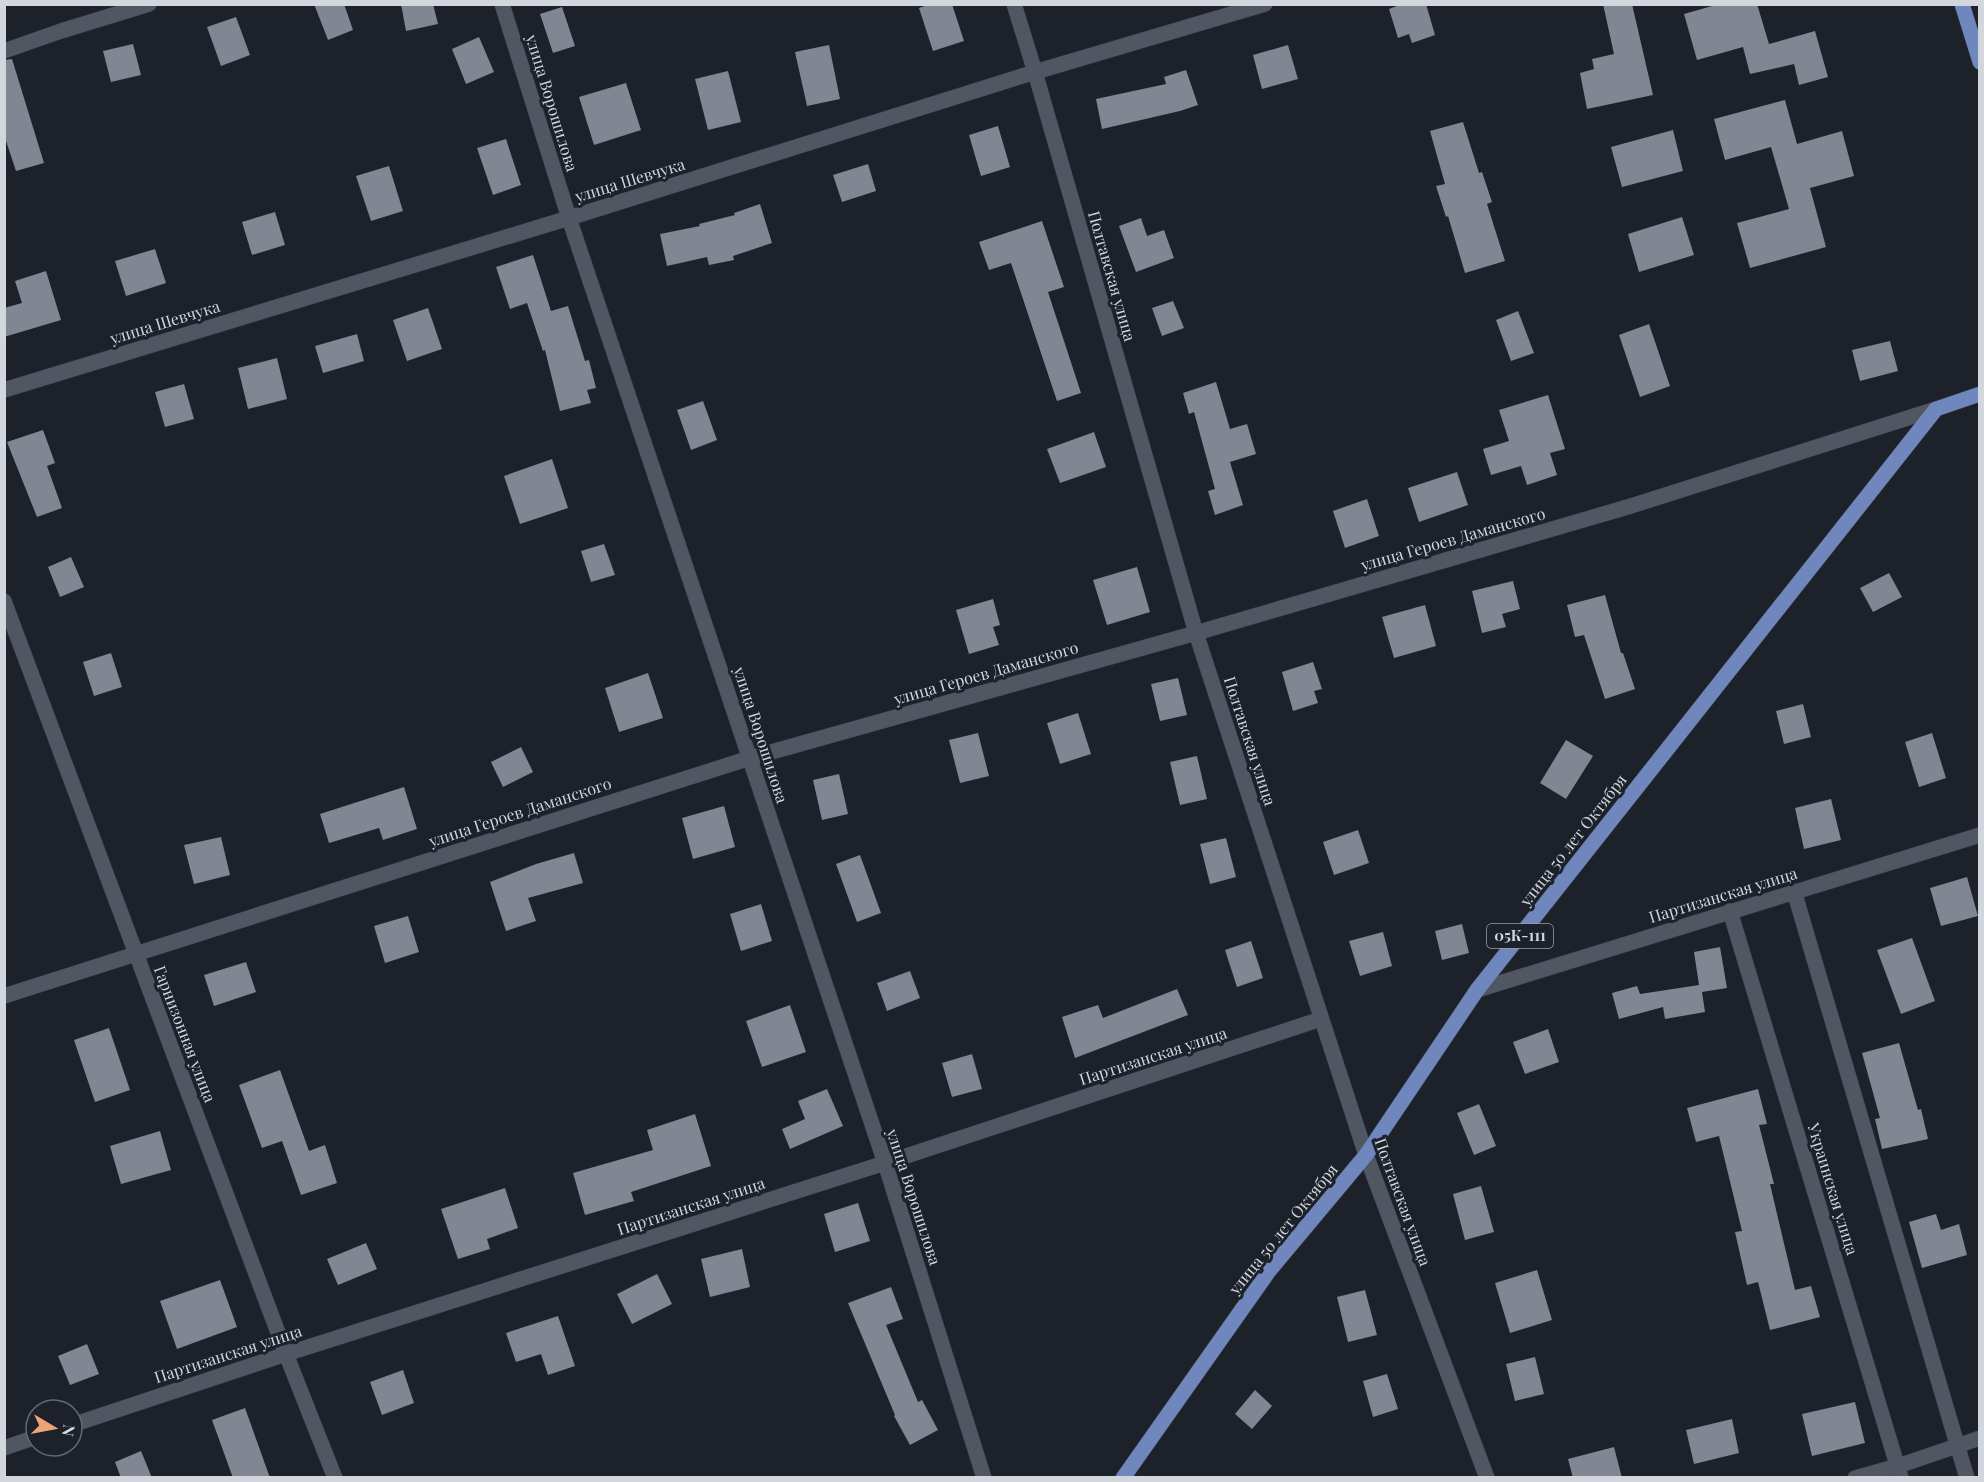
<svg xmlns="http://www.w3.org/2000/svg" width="1984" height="1482" viewBox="0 0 1984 1482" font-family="'Playfair Display',serif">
	<rect width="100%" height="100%" fill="#1c212a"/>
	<g fill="#808692">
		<polygon points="314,4 344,4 353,30 328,40"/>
		<polygon points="401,4 433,4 438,24 406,31"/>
		<polygon points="931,4 952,4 964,41 933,51 919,8"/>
		<polygon points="1402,4 1426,4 1435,35 1412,43 1409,34 1398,38 1389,9"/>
		<polygon points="1603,4 1632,4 1653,95 1587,109 1580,73 1594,69 1592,59 1614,54"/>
		<polygon points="1719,4 1757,4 1769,44 1815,31 1828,77 1799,85 1794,64 1750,74 1743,47 1697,60 1684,14"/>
		<polygon points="562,7 575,46 553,53 540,14"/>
		<polygon points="236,17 250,55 221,66 207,27"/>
		<polygon points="479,37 494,72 466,84 452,49"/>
		<polygon points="133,44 141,75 111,82 103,51"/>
		<polygon points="829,45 840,99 807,106 795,52"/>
		<polygon points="1288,45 1298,79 1262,89 1253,55"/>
		<polygon points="12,59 44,163 16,171 4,135 4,60"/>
		<polygon points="1186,70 1198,105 1180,111 1102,129 1096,99 1166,84 1164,77"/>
		<polygon points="728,71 741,122 708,130 695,79"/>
		<polygon points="626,83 641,130 594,145 579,97"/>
		<polygon points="1785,100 1797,144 1842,131 1854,176 1810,188 1826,247 1750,268 1737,223 1789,209 1771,147 1725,160 1714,119"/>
		<polygon points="1463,122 1479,173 1482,172 1492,202 1487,204 1505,261 1465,273 1448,216 1446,217 1436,186 1445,184 1430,131"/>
		<polygon points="998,126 1010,167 981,176 969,135"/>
		<polygon points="1673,130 1683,171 1622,187 1611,147"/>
		<polygon points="506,139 521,185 493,195 477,148"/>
		<polygon points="868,164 876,191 842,202 833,175"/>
		<polygon points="389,166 403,211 371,221 356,176"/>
		<polygon points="760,204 772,243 733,256 734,260 709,265 707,257 667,266 660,234 700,226 699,224 735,215 734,213"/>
		<polygon points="275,212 285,245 252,255 242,222"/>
		<polygon points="1682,217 1694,255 1639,272 1628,234"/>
		<polygon points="1141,218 1147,236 1164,230 1174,258 1136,272 1119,226"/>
		<polygon points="1042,221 1064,287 1048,292 1081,393 1057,401 1011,263 989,270 979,242"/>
		<polygon points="155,249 166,283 126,296 115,261"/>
		<polygon points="533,255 551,311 568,306 585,361 589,360 596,388 587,390 591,403 560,411 545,350 543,351 527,303 510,309 496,267"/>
		<polygon points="46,271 61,320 4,337 4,308 22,303 15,281"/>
		<polygon points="1173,301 1184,328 1162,336 1152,308"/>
		<polygon points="428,308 442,349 407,361 393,320"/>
		<polygon points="1518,311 1534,353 1511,361 1496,320"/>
		<polygon points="1649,324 1670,386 1640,397 1619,335"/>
		<polygon points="357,334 364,361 323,373 315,346"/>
		<polygon points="1890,341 1898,371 1860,381 1852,350"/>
		<polygon points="277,358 287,399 248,409 238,368"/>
		<polygon points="1216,382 1230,429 1247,424 1256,454 1230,462 1243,505 1215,515 1208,491 1215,489 1194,412 1189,414 1183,393"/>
		<polygon points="184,384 194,419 165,427 155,392"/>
		<polygon points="1548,395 1565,449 1550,453 1557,475 1527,485 1521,466 1491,475 1483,449 1509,441 1499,410"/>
		<polygon points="703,401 717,440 691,450 677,410"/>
		<polygon points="43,430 55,463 47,466 62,508 37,517 7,442"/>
		<polygon points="1094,432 1106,467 1060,483 1047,449"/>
		<polygon points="552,459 568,508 520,524 504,476"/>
		<polygon points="1457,472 1468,505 1419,522 1408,488"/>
		<polygon points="1367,499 1379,536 1345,548 1333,511"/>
		<polygon points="604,544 615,575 591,582 581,551"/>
		<polygon points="71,557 84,587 60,597 48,567"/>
		<polygon points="1137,567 1150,612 1107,625 1093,580"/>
		<polygon points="1889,573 1902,597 1873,612 1860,588"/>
		<polygon points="1513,581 1520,609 1502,614 1506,627 1482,633 1472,591"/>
		<polygon points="1605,595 1621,653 1623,653 1635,689 1605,699 1584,635 1575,637 1567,605"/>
		<polygon points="993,599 1000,625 993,627 999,645 969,654 956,610"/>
		<polygon points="1425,605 1436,646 1394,658 1382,617"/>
		<polygon points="111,653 122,687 94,696 83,662"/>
		<polygon points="1313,662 1322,689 1314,691 1318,703 1293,711 1282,672"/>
		<polygon points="648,673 663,718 619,732 605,688"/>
		<polygon points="1178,678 1187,715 1160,721 1151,684"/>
		<polygon points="1803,704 1811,737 1784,744 1776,711"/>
		<polygon points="1078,713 1091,754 1060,764 1047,723"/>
		<polygon points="978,733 989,776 960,783 949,740"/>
		<polygon points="1932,733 1946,778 1919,787 1905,742"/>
		<polygon points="1566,740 1593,756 1566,799 1540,783"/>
		<polygon points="521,747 533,772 503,787 491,762"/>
		<polygon points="1197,756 1207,799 1180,805 1170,762"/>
		<polygon points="839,774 848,814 822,820 813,780"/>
		<polygon points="404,787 417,829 383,840 379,828 329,843 320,814"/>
		<polygon points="1831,799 1841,840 1804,849 1795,808"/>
		<polygon points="724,806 735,847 693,859 682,818"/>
		<polygon points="1358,830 1369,863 1334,875 1323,842"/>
		<polygon points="221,837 230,875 194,884 184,845"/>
		<polygon points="1226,838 1236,877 1210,884 1200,844"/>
		<polygon points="574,853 583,883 528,898 536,921 506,931 490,882 536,864"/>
		<polygon points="860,855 881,913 857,922 836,864"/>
		<polygon points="1967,877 1978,916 1941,926 1930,888"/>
		<polygon points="761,904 772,941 741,951 730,914"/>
		<polygon points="408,916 419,952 385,963 374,926"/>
		<polygon points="1462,924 1469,953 1442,960 1435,931"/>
		<polygon points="1383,932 1392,966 1360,976 1349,941"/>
		<polygon points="1912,938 1935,1001 1901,1014 1877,950"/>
		<polygon points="1251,941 1263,978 1237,987 1225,950"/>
		<polygon points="1720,947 1727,988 1702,992 1705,1012 1665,1019 1663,1007 1619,1019 1612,993 1637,986 1640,994 1699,985 1694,952"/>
		<polygon points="246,962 256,992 214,1006 204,975"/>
		<polygon points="910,971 920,998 887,1011 877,983"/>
		<polygon points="1177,989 1188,1015 1075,1058 1062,1017 1098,1005 1103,1018"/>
		<polygon points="790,1005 806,1052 762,1067 746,1021"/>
		<polygon points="109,1028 130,1090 95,1102 74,1040"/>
		<polygon points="1548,1029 1559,1062 1525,1074 1513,1042"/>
		<polygon points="1899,1043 1918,1110 1921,1109 1928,1139 1882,1149 1875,1119 1880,1118 1862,1053"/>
		<polygon points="972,1054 982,1089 952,1097 942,1063"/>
		<polygon points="280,1070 309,1151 325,1145 337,1183 301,1195 282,1141 262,1148 239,1085"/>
		<polygon points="827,1089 843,1126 790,1149 782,1129 805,1119 798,1101"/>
		<polygon points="1758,1089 1767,1124 1759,1125 1774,1184 1770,1184 1795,1290 1811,1286 1820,1317 1770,1330 1758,1282 1747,1285 1735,1232 1742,1231 1719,1136 1696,1142 1687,1108"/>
		<polygon points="1479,1104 1496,1146 1474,1155 1457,1113"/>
		<polygon points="695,1114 711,1166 631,1192 634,1201 585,1215 573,1173 653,1150 647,1130"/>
		<polygon points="160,1131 171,1170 121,1184 110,1146"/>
		<polygon points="1481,1186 1494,1232 1465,1240 1453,1194"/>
		<polygon points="505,1188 518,1228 487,1239 490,1249 458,1259 441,1209"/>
		<polygon points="858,1203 870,1241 835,1252 824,1214"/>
		<polygon points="1936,1214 1941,1230 1959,1224 1967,1255 1922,1268 1909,1222"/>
		<polygon points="366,1243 377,1269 338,1285 327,1259"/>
		<polygon points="742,1249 750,1287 710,1297 701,1259"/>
		<polygon points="1537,1270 1552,1320 1510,1333 1495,1283"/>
		<polygon points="657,1274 672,1304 632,1324 617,1294"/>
		<polygon points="220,1280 237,1327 177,1349 160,1301"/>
		<polygon points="891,1287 903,1319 886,1325 918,1402 922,1400 938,1430 910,1445 894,1416 895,1415 848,1303"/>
		<polygon points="1365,1290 1377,1335 1348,1342 1337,1297"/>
		<polygon points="558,1316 575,1366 548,1375 541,1354 516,1362 506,1333"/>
		<polygon points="87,1344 99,1374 70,1385 58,1356"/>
		<polygon points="1535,1357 1544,1394 1515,1401 1506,1364"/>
		<polygon points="403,1370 414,1403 382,1415 370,1382"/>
		<polygon points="1387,1374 1398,1409 1373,1417 1363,1381"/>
		<polygon points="1255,1390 1272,1406 1252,1429 1235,1414"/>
		<polygon points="1855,1402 1865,1443 1812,1456 1802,1414"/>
		<polygon points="245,1408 270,1478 233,1478 212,1420"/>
		<polygon points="1732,1419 1739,1453 1694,1464 1686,1430"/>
		<polygon points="1614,1447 1622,1478 1573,1478 1568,1459"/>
		<polygon points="141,1451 152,1478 121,1478 115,1462"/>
	</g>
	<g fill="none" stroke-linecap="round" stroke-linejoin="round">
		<g stroke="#383b43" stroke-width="16">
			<g id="minor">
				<polyline points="502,4 569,218 885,1163 984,1478"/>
				<polyline points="1014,4 1035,72 1196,633 1366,1155 1487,1478"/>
				<polyline points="4,51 61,31 149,4"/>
				<polyline points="4,390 569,218 1035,72 1265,4"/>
				<polyline points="4,601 286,1354 335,1478"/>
				<polyline points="1794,891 1967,1478"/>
				<polyline points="1730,911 1901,1478"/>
				<polyline points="1477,990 1980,835"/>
				<polyline points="4,996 750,758 1196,633 1631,506 1936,409"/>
				<polyline points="72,1425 286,1354 885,1163 1321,1019"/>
				<polyline points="4,1448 36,1437"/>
				<polyline points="1855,1478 1898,1466 1980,1438"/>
			</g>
		</g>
		<g stroke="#383b43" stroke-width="16">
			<g id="major">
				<polyline points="1962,4 1980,62"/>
				<polyline points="1123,1478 1269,1271 1366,1155 1477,990 1936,409 1980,394"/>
			</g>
		</g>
		<use href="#minor" stroke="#515762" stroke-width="15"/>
		<use href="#major" stroke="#6f87bc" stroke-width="15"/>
	</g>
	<g text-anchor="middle" stroke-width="6" stroke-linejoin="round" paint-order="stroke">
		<rect fill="#1c212a" stroke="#9ca0a7" stroke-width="1.5" x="1487" y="924" width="66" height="24" rx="4.5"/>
		<g font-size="15" font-weight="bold" fill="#d3d7dd">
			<text x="1520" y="941">05К-111</text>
		</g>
		<g font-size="16" fill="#d3d7dd" stroke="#1c212a">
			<text transform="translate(552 103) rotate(73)" y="6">улица Ворошилова</text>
			<text transform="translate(630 180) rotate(-17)" y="6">улица Шевчука</text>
			<text transform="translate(1112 276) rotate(74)" y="6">Полтавская улица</text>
			<text transform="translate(165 322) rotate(-17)" y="6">улица Шевчука</text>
			<text transform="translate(1453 539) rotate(-16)" y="6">улица Героев Даманского</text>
			<text transform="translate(986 673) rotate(-16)" y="6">улица Героев Даманского</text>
			<text transform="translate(761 735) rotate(72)" y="6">улица Ворошилова</text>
			<text transform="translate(1250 741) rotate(72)" y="6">Полтавская улица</text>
			<text transform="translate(520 812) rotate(-18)" y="6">улица Героев Даманского</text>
			<text transform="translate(1573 840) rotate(-52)" y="6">улица 50 лет Октября</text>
			<text transform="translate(1723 895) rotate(-17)" y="6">Партизанская улица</text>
			<text transform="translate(185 1034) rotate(69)" y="6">Гарнизонная улица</text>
			<text transform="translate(1153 1056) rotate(-18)" y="6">Партизанская улица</text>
			<text transform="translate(1833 1189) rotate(73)" y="6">Украинская улица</text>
			<text transform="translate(914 1197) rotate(72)" y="6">улица Ворошилова</text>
			<text transform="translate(1403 1202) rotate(70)" y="6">Полтавская улица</text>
			<text transform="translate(691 1206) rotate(-18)" y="6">Партизанская улица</text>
			<text transform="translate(1283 1229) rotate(-51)" y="6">улица 50 лет Октября</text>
			<text transform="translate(228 1354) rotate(-18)" y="6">Партизанская улица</text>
		</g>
	</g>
	<rect width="1984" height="1482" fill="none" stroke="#d3d7dd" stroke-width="12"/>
	<g transform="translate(54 1428) rotate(100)"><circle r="28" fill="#1c212a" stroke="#656a72" stroke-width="1.5"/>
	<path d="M0-4.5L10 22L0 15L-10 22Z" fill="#efa378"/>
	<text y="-9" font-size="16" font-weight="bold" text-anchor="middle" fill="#d3d7dd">N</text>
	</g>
</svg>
